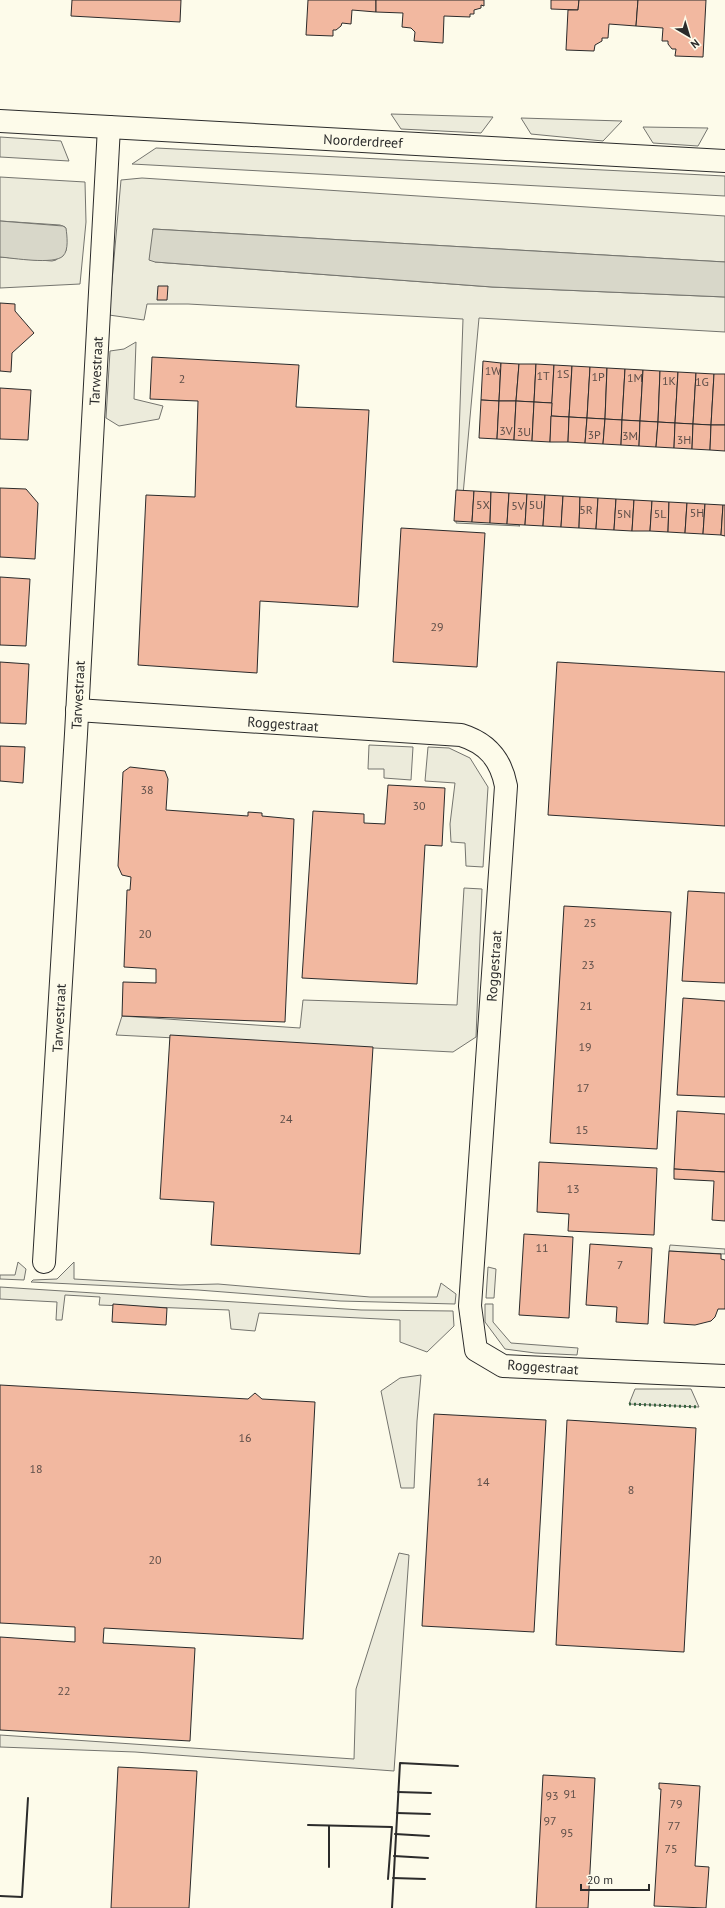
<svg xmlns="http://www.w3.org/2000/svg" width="725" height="1908" viewBox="0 0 725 1908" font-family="'PT Sans',sans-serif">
	<rect width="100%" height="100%" fill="#fdfbea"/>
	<g fill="#ecebdb" stroke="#74746e">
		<polygon points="391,114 493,117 481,133 401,129"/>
		<polygon points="521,118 622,121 603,141 531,134"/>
		<polygon points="643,127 708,128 698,146 653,143"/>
		<polygon points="0,137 61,141 69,161 0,157"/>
		<polygon points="156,148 725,176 725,196 132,164"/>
		<polygon points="0,177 85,182 86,222 80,284 0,288 0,257 52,261 56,260 66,251 65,227 60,225 0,221"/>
		<polygon points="142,178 725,216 725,262 153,229 155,262 492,287 725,297 725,332 479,318 461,517 514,522 520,526 456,523 463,319 188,304 147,304 144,320 109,315 121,180"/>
		<polygon points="136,342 134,399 163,406 159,419 119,426 106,418 110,351 124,349"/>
		<polygon points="369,745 413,747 411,780 384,778 384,769 368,769"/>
		<polygon points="428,747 449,748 470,758 488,787 483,867 466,866 465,843 451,842 450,824 455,783 425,781"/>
		<polygon points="464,888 482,889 476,1037 453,1052 116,1035 122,1016 300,1028 303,1000 457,1005"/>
		<polygon points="670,1245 725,1249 725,1254 669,1251"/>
		<polygon points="18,1262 26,1269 24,1280 0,1279 0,1275 15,1275"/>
		<polygon points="74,1262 74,1279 180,1285 218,1284 370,1297 437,1297 441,1283 456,1294 455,1304 340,1301 198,1290 31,1282 33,1280 57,1279"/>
		<polygon points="488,1267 496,1269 494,1298 486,1298"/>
		<polygon points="0,1287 361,1310 453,1311 454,1326 427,1352 400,1342 400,1320 259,1313 255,1331 231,1329 229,1310 99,1305 100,1297 65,1295 62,1320 56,1320 57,1302 0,1299"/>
		<polygon points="485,1304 493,1304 493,1322 511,1343 578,1348 577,1355 535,1353 505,1349 485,1322"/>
		<polygon points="421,1375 417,1421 414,1488 401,1488 381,1391 400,1378"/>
		<polygon points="635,1389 691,1389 699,1407 629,1404"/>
		<polygon points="399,1553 409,1555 394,1771 135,1752 0,1747 0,1735 354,1759 356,1689"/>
	</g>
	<g fill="#d8d7c9" stroke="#74746e">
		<path d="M0,221L63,226L66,228C67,236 69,250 63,256C54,265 13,258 0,257Z"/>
		<polygon points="153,229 725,262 725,297 492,287 155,262 149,260"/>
	</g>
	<g fill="#f2b8a0" stroke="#2b2b2b">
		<polygon points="72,0 181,0 180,22 71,16"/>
		<polygon points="308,0 376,0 376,12 352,10 351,24 342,23 341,26 336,30 333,30 333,36 306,35"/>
		<polygon points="376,0 484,0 484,6 481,5 481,8 474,10 474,14 470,14 470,17 444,16 443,43 414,41 415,32 411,28 402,27 403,13 376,12"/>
		<polygon points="551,0 579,0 578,10 551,9"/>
		<polygon points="579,0 638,0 636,26 609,24 608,38 602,38 602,41 595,45 594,51 566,50 568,10 578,10"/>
		<polygon points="638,0 706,0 703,57 675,56 676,49 672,49 668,44 668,41 662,41 663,28 636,26"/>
		<polygon points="158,286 168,286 167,300 157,300"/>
		<polygon points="0,303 15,304 15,311 34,333 12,353 11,372 0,371"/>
		<polygon points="152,357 299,365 296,407 369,410 358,607 260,601 257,673 138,665 146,495 195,497 198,401 150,399"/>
		<polygon points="483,361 501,363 499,401 481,400"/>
		<polygon points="501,363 519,364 516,401 499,401"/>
		<polygon points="519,364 536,364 534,402 516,401"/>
		<polygon points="536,364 554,365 552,403 534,402"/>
		<polygon points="554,365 572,366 569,417 551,416"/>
		<polygon points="572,366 590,367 587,418 569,417"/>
		<polygon points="590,367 607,368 605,419 587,418"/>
		<polygon points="607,368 625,369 622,420 605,419"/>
		<polygon points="625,369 643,370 640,421 622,420"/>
		<polygon points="643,370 660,371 658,422 640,421"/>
		<polygon points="660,371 678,372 675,423 658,422"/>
		<polygon points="678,372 696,373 693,424 675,423"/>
		<polygon points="696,373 714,374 711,425 693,424"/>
		<polygon points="714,374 725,374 725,425 711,425"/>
		<polygon points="0,388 31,390 28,440 0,439"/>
		<polygon points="481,400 499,401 497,439 479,438"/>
		<polygon points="499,401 516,401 514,440 497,439"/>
		<polygon points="516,401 534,402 532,441 514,440"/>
		<polygon points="534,402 552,403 550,442 532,441"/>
		<polygon points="551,416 569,417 568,442 550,442"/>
		<polygon points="569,417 587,418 585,443 568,442"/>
		<polygon points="587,418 605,419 603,444 585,443"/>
		<polygon points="605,419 622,420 621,445 603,444"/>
		<polygon points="622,420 640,421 639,446 621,445"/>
		<polygon points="640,421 658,422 656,447 639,446"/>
		<polygon points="658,422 675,423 674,448 656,447"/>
		<polygon points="675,423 693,424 692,449 674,448"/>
		<polygon points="693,424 711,425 710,450 692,449"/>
		<polygon points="711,425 725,425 725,451 710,450"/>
		<polygon points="0,488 26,489 38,503 35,559 0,557"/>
		<polygon points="456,490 474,491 472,522 454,521"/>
		<polygon points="474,491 491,492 490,523 472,522"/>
		<polygon points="491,492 509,493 507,524 490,523"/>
		<polygon points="509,493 527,494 525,525 507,524"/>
		<polygon points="527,494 545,495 543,526 525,525"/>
		<polygon points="545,495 563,496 561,527 543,526"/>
		<polygon points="563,496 580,497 579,528 561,527"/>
		<polygon points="580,497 598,498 596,529 579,528"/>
		<polygon points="598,498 616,499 614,530 596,529"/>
		<polygon points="616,499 634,500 632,531 614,530"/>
		<polygon points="634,500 652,501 650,531 632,531"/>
		<polygon points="652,501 669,502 668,532 650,531"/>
		<polygon points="669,502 687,503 685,533 668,532"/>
		<polygon points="687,503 705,504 703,534 685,533"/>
		<polygon points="705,504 723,505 721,535 703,534"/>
		<polygon points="723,505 725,505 725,536 721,535"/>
		<polygon points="401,528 485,533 477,667 393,662"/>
		<polygon points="0,577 30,579 26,646 0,645"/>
		<polygon points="0,662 29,664 26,724 0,723"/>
		<polygon points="557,662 725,672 725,826 548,815"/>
		<polygon points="0,746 25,747 23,783 0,781"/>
		<polygon points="130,767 165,771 168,779 166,810 248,816 248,812 262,813 262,816 294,819 285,1022 122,1016 123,982 156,983 156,969 124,967 127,890 130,890 131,877 122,875 118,866 123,772"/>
		<polygon points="388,785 445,788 442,846 425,845 417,984 302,978 313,811 364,814 364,823 385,824"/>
		<polygon points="688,891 725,893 725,983 682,981"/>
		<polygon points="564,906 671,912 657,1149 550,1143"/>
		<polygon points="683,998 725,1001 725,1097 677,1095"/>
		<polygon points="170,1035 373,1047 360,1254 211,1245 214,1202 160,1199"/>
		<polygon points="677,1111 725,1114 725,1172 674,1169"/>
		<polygon points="539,1162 657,1168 654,1235 568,1231 569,1214 537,1212"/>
		<polygon points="674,1169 725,1172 725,1221 712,1220 714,1181 674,1179"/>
		<polygon points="524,1234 573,1237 569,1318 519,1315"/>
		<polygon points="590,1244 652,1248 648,1324 616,1322 617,1307 586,1305"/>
		<polygon points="669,1251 721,1254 721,1259 725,1260 725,1309 718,1309 715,1317 711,1321 695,1325 664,1323"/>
		<polygon points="113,1304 167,1308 166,1325 112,1322"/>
		<polygon points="0,1385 248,1399 255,1393 262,1399 315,1402 303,1639 104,1628 103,1643 195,1648 190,1741 0,1730 0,1637 75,1642 75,1627 0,1623"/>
		<polygon points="434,1414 546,1420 534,1632 422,1626"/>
		<polygon points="567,1420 696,1428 684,1652 556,1645"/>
		<polygon points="118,1767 197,1771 189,1908 111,1908"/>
		<polygon points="543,1775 595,1778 588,1908 536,1908"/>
		<polygon points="659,1783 700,1786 695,1866 709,1867 706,1908 654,1906 661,1789 659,1789"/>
	</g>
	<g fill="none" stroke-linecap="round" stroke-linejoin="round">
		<g stroke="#2b2b2b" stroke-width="24">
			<g id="minor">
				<polyline points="0,121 725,161"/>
				<path d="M77,710L461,735C487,743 501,759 506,786L470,1306L476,1350L503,1366L725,1376"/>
				<polyline points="44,1262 76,734 109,127"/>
			</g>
		</g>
		<use href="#minor" stroke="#fdfbea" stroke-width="22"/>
		<polyline stroke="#34623c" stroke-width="3" stroke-dasharray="2 3" stroke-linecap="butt" points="629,1404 699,1407"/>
		<g stroke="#2b2b2b" stroke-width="2">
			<polyline points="398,1792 431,1793"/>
			<polyline points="397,1813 430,1814"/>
			<polyline points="308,1825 392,1827 388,1879"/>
			<polyline points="395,1834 429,1836"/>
			<polyline points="394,1856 428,1858"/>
			<polyline points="329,1867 329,1826"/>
			<polyline points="393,1878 425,1879"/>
			<polyline points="0,1896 22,1897 28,1798"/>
			<polyline points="392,1908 400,1763 458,1766"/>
		</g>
	</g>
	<g text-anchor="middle" stroke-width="3" stroke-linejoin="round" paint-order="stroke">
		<g font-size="12" fill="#5d4e48">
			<text x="493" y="375">1W</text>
			<text x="563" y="378">1S</text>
			<text x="543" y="380">1T</text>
			<text x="598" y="381">1P</text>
			<text x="635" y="382">1M</text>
			<text x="182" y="383">2</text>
			<text x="669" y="385">1K</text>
			<text x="702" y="386">1G</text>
			<text x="506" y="435">3V</text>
			<text x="524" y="436">3U</text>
			<text x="594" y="439">3P</text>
			<text x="630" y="440">3M</text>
			<text x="684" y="444">3H</text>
			<text x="483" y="509">5X</text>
			<text x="536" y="509">5U</text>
			<text x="518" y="510">5V</text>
			<text x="586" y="514">5R</text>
			<text x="697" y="517">5H</text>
			<text x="624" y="518">5N</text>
			<text x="660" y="518">5L</text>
			<text x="437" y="631">29</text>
			<text x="147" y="794">38</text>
			<text x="419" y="810">30</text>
			<text x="590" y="927">25</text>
			<text x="145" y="938">20</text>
			<text x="588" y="969">23</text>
			<text x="586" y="1010">21</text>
			<text x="585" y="1051">19</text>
			<text x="583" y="1092">17</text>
			<text x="286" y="1123">24</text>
			<text x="582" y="1134">15</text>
			<text x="573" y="1193">13</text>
			<text x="542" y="1252">11</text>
			<text x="620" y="1269">7</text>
			<text x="245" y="1442">16</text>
			<text x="36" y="1473">18</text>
			<text x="483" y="1486">14</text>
			<text x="631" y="1494">8</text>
			<text x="155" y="1564">20</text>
			<text x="64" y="1695">22</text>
			<text x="570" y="1798">91</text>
			<text x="552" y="1800">93</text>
			<text x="676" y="1808">79</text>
			<text x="550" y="1825">97</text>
			<text x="674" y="1830">77</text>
			<text x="567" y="1837">95</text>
			<text x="671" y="1853">75</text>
		</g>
		<g font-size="14" fill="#2b2b2b" stroke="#fdfbea">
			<text transform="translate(363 141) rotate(3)" y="5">Noorderdreef</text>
			<text transform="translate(96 371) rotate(-87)" y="5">Tarwestraat</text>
			<text transform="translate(78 695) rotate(-87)" y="5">Tarwestraat</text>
			<text transform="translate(283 724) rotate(4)" y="5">Roggestraat</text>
			<text transform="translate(494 966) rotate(-86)" y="5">Roggestraat</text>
			<text transform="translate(59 1018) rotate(-87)" y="5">Tarwestraat</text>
			<text transform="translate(543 1367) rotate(4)" y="5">Roggestraat</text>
		</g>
	</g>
	<g transform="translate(689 36) rotate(142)" stroke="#fdfbea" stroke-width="3" paint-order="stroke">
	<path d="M0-3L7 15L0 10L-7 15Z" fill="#2b2b2b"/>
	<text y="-6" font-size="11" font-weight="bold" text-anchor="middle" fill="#2b2b2b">N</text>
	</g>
	<path d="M581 1884v6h68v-6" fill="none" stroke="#2b2b2b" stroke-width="2"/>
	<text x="587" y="1884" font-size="12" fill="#2b2b2b" stroke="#fdfbea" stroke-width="3" paint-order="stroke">20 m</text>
</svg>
